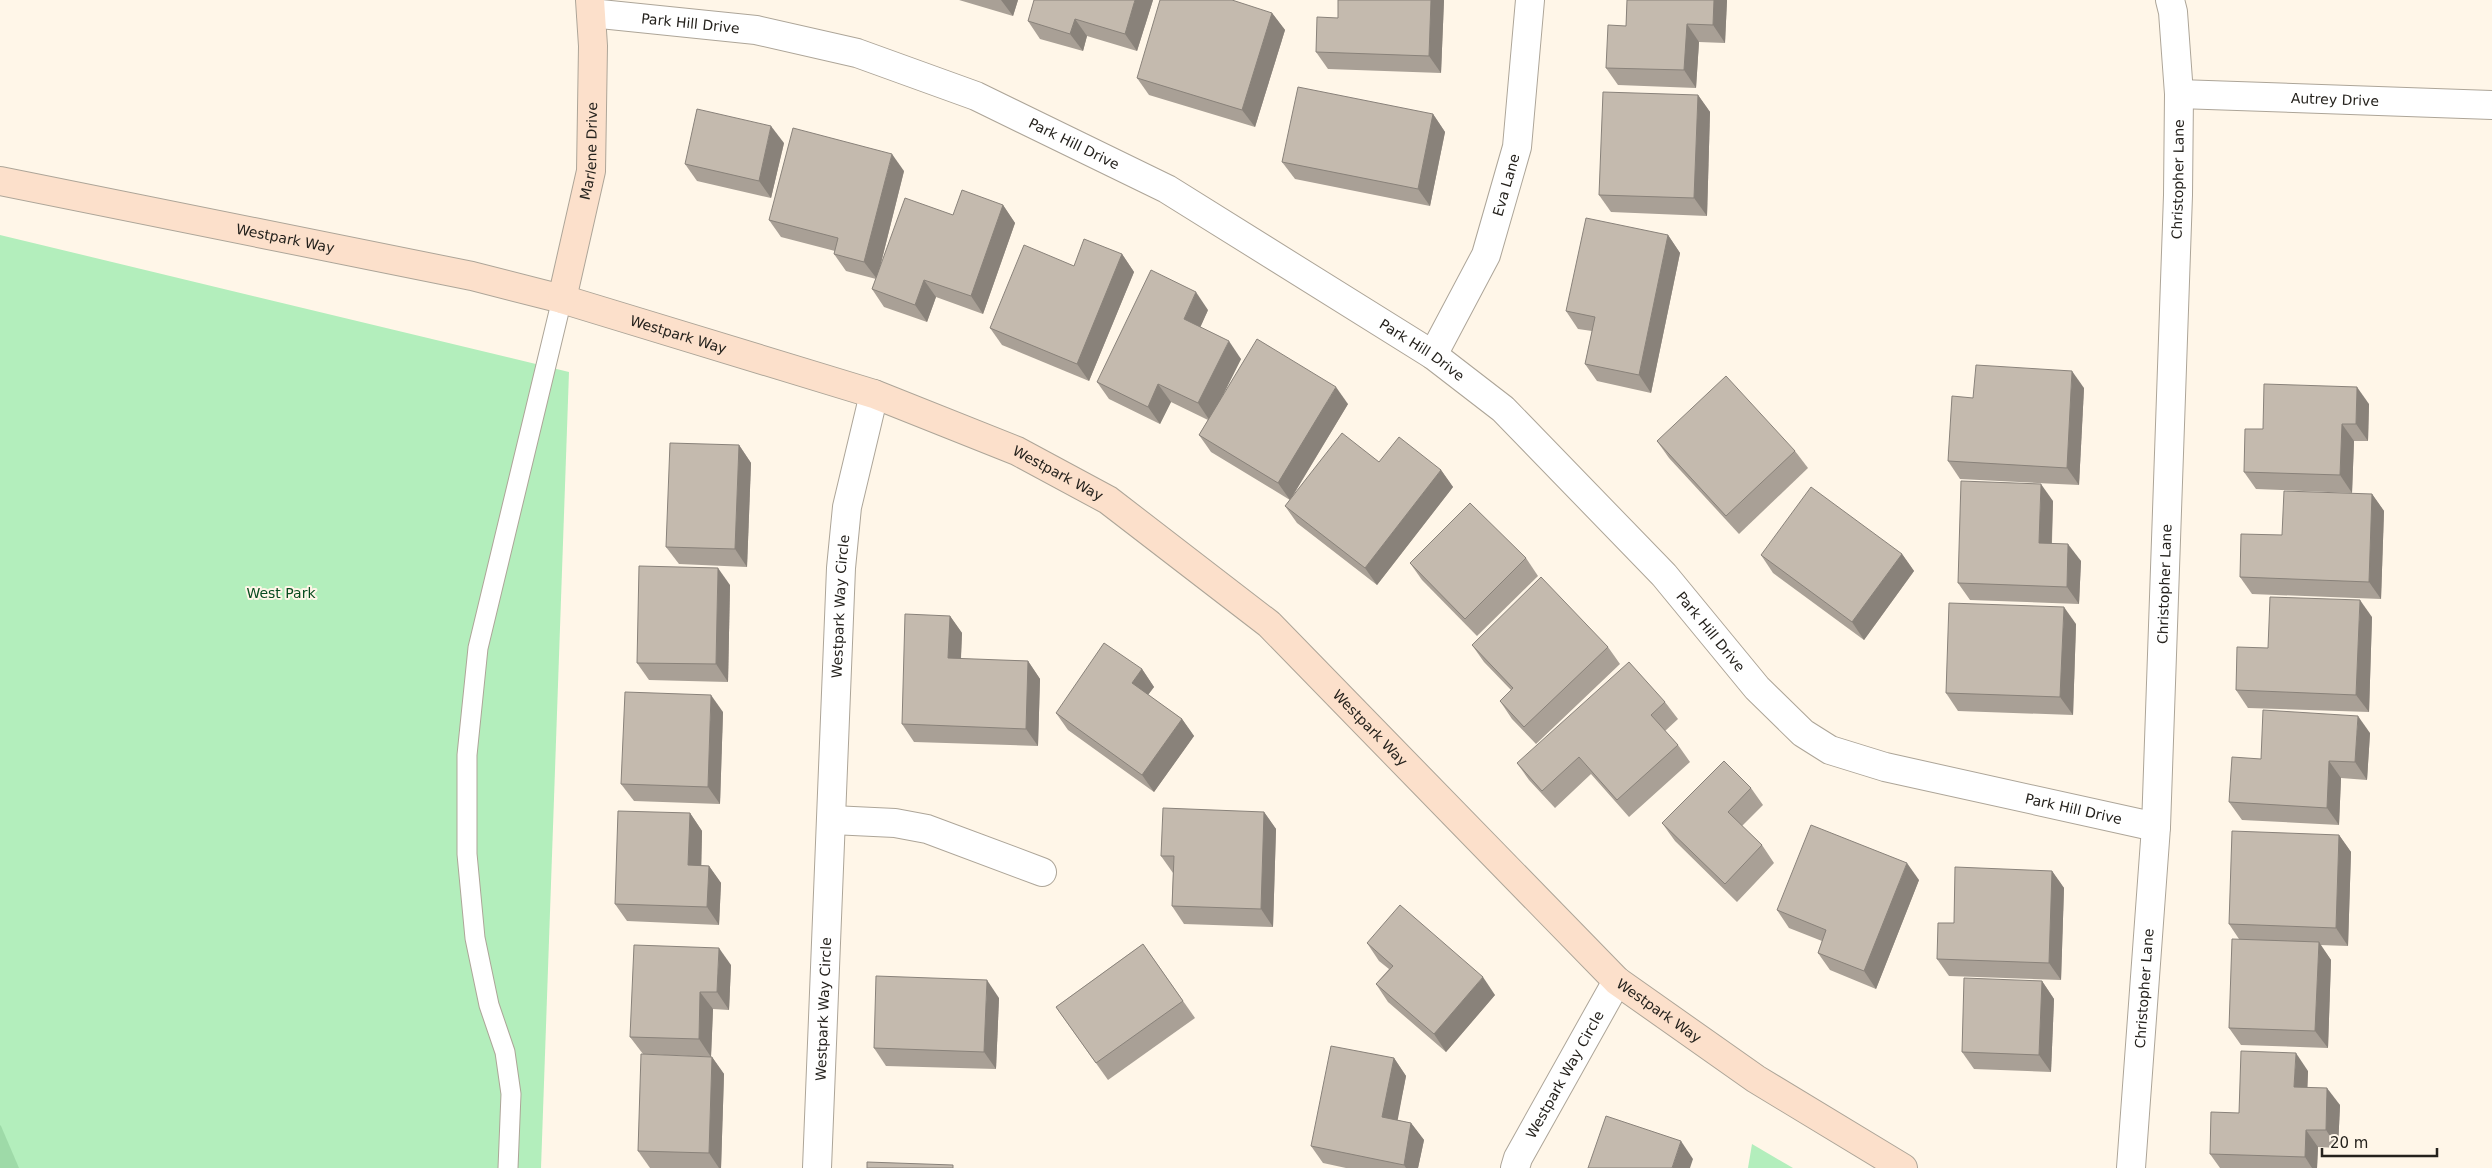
<svg xmlns="http://www.w3.org/2000/svg" width="2492" height="1168" viewBox="0 0 2492 1168" font-family="'DejaVu Sans',sans-serif">
	<rect width="100%" height="100%" fill="#fff6e8"/>
	<g fill="#b3eebc">
		<polygon points="0,235 569,372 541,1168 0,1168"/>
		<polygon points="1752,1144 1793,1168 1748,1168"/>
	</g>
	<polygon fill="#9edaa8" points="0,1125 1,1126 19,1168 0,1168"/>
	<g fill="none" stroke-linecap="round" stroke-linejoin="round">
		<g stroke="#ada598" stroke-width="21">
			<polyline id="lane" points="508,1168 511,1094 505,1052 489,1005 475,938 467,854 467,755 478,648 562,299"/>
		</g>
		<g stroke="#ada598" stroke-width="30">
			<g id="street">
				<path id="s1" d="M591,13L756,30L857,53L976,96L1167,189L1433,355L1503,409L1664,575L1757,688L1803,733L1830,750L1885,767L2156,827"/>
				<path id="s2" d="M2179,94L2492,105"/>
				<path id="s3" d="M1433,355L1486,255L1517,147L1530,0"/>
				<polyline points="832,820 895,823 927,829 1042,872"/>
				<path id="s4" d="M817,1168L841,568L847,507L874,394"/>
				<path id="s5" d="M1515,1168L1518,1158L1617,981"/>
				<path id="s6" d="M2131,1168L2156,827L2178,195L2179,94L2173,12L2170,0"/>
			</g>
		</g>
		<g stroke="#ada598" stroke-width="30">
			<g id="secondary">
				<path id="s7" d="M0,181L472,276L562,299L874,394L1017,451L1108,500L1269,624L1617,981L1756,1079L1903,1168"/>
				<path id="s8" d="M562,299L591,171L593,46L590,0"/>
			</g>
		</g>
		<use href="#lane" stroke="#fff" stroke-width="19"/>
		<use href="#street" stroke="#fff" stroke-width="28"/>
		<use href="#secondary" stroke="#fce0cb" stroke-width="28"/>
	</g>
	<g fill="#a9a096">
		<polygon points="959,0 1018,0 1013,16"/>
		<polygon points="1153,0 1137,51 1087,36 1083,51 1040,39 1028,21"/>
		<polygon points="1338,0 1444,0 1441,73 1328,69 1316,52 1338,18"/>
		<polygon points="1627,0 1727,0 1725,43 1699,42 1696,88 1618,85 1606,68 1626,26"/>
		<polygon points="1272,13 1285,30 1255,127 1149,95 1137,78"/>
		<polygon points="1698,95 1710,112 1707,216 1611,212 1599,195"/>
		<polygon points="1433,114 1445,132 1430,206 1295,179 1282,162"/>
		<polygon points="784,143 771,198 697,181 685,164"/>
		<polygon points="904,171 879,271 953,215 1003,205 1015,223 983,314 936,297 927,322 884,307 872,289 876,279 846,271 834,254 835,251 781,237 769,220"/>
		<polygon points="1668,235 1680,253 1651,393 1597,381 1585,364 1592,331 1578,329 1566,311"/>
		<polygon points="1122,254 1134,272 1089,381 1002,345 990,328 1074,266"/>
		<polygon points="1208,310 1200,327 1241,359 1221,399 1348,404 1294,494 1379,462 1441,470 1453,487 1377,585 1297,523 1285,506 1290,500 1211,452 1199,435 1208,420 1171,402 1160,424 1109,399 1097,382"/>
		<polygon points="2084,388 2079,485 1960,479 1948,461 1973,398"/>
		<polygon points="2369,404 2368,441 2354,441 2352,493 2256,489 2244,472 2263,429"/>
		<polygon points="1657,441 1795,451 1808,468 1739,534 1669,458"/>
		<polygon points="739,445 751,463 747,567 679,564 666,547"/>
		<polygon points="2372,494 2384,511 2381,599 2252,594 2240,577 2282,535"/>
		<polygon points="2053,501 2052,543 2081,561 2079,604 1970,600 1958,583"/>
		<polygon points="1902,554 1914,571 1864,640 1773,573 1761,555"/>
		<polygon points="1526,558 1538,576 1477,636 1422,580 1410,563"/>
		<polygon points="730,585 728,682 649,680 637,663"/>
		<polygon points="950,616 962,633 961,659 1028,661 1040,679 1038,746 914,742 902,724"/>
		<polygon points="2372,617 2369,712 2248,708 2236,690 2268,648"/>
		<polygon points="2076,624 2073,715 1958,711 1946,693"/>
		<polygon points="1472,645 1608,647 1620,664 1536,744 1512,719 1500,701 1511,690 1484,662"/>
		<polygon points="1142,669 1154,687 1148,695 1182,719 1194,736 1154,792 1068,730 1056,713"/>
		<polygon points="1665,702 1678,719 1665,731 1678,745 1690,762 1629,817 1591,774 1555,808 1529,780 1517,763"/>
		<polygon points="723,712 720,804 634,801 621,784"/>
		<polygon points="2370,733 2367,780 2341,778 2339,825 2242,820 2229,802 2261,759"/>
		<polygon points="1751,788 1763,805 1742,826 1762,845 1774,863 1737,902 1675,841 1662,823"/>
		<polygon points="1264,812 1276,829 1273,927 1184,924 1172,906 1173,873 1161,856"/>
		<polygon points="690,813 702,831 701,865 709,866 721,883 719,925 627,921 615,904"/>
		<polygon points="2339,835 2351,852 2348,946 2320,945 2331,960 2328,1048 2241,1045 2229,1028 2239,939 2229,924"/>
		<polygon points="2052,871 2064,888 2061,980 1949,976 1937,959 1954,923"/>
		<polygon points="1919,880 1876,989 1830,970 1818,953 1822,941 1789,928 1777,910"/>
		<polygon points="1367,943 1495,995 1446,1052 1388,1002 1376,984 1389,969 1379,961"/>
		<polygon points="1143,944 1195,1018 1108,1080 1056,1007"/>
		<polygon points="731,965 729,1010 713,1009 711,1057 643,1054 630,1037"/>
		<polygon points="2042,981 2054,999 2051,1072 1974,1069 1962,1052"/>
		<polygon points="999,998 996,1069 886,1066 874,1048"/>
		<polygon points="712,1057 724,1074 721,1168 650,1168 638,1151"/>
		<polygon points="1394,1058 1406,1076 1397,1120 1411,1123 1424,1140 1418,1168 1346,1168 1323,1163 1311,1146"/>
		<polygon points="2308,1071 2307,1087 2340,1105 2338,1148 2318,1147 2317,1168 2220,1168 2210,1154 2239,1113"/>
	</g>
	<g fill="#89827a">
		<polygon points="1001,0 1018,0 1013,16"/>
		<polygon points="1135,0 1153,0 1137,51 1125,34"/>
		<polygon points="1431,0 1444,0 1441,73 1429,56"/>
		<polygon points="1714,0 1727,0 1725,43 1713,25"/>
		<polygon points="1272,13 1285,30 1255,127 1242,110"/>
		<polygon points="1075,19 1087,36 1083,51 1070,34"/>
		<polygon points="1687,24 1699,42 1696,88 1684,70"/>
		<polygon points="1698,95 1710,112 1707,216 1694,198"/>
		<polygon points="1433,114 1445,132 1430,206 1418,189"/>
		<polygon points="771,126 784,143 771,198 759,181"/>
		<polygon points="892,154 904,171 877,279 864,262"/>
		<polygon points="1003,205 1015,223 983,314 971,296"/>
		<polygon points="1668,235 1680,253 1651,393 1639,375"/>
		<polygon points="1122,254 1134,272 1089,381 1077,364"/>
		<polygon points="924,280 936,297 927,322 915,305"/>
		<polygon points="1196,292 1208,310 1196,337 1184,319"/>
		<polygon points="1229,341 1241,359 1210,421 1198,403"/>
		<polygon points="2072,371 2084,388 2079,485 2067,468"/>
		<polygon points="1158,384 1171,402 1160,424 1148,407"/>
		<polygon points="1336,387 1348,404 1290,500 1278,483"/>
		<polygon points="2357,387 2369,404 2368,441 2356,424"/>
		<polygon points="2342,424 2354,441 2352,493 2340,475"/>
		<polygon points="739,445 751,463 747,567 735,549"/>
		<polygon points="1441,470 1453,487 1377,585 1365,568"/>
		<polygon points="2041,484 2053,501 2051,560 2039,543"/>
		<polygon points="2372,494 2384,511 2381,599 2369,582"/>
		<polygon points="2068,544 2081,561 2079,604 2067,587"/>
		<polygon points="1902,554 1914,571 1864,640 1852,622"/>
		<polygon points="718,568 730,585 728,682 716,664"/>
		<polygon points="2360,600 2372,617 2369,712 2356,695"/>
		<polygon points="2064,607 2076,624 2073,715 2060,697"/>
		<polygon points="950,616 962,633 960,676 948,658"/>
		<polygon points="1028,661 1040,679 1038,746 1026,729"/>
		<polygon points="1142,669 1154,687 1144,700 1132,683"/>
		<polygon points="711,695 723,712 720,804 708,787"/>
		<polygon points="2358,716 2370,733 2367,780 2355,762"/>
		<polygon points="1182,719 1194,736 1154,792 1142,775"/>
		<polygon points="2329,761 2341,778 2339,825 2327,808"/>
		<polygon points="1264,812 1276,829 1273,927 1261,909"/>
		<polygon points="690,813 702,831 701,882 688,865"/>
		<polygon points="2339,835 2351,852 2348,946 2336,928"/>
		<polygon points="1907,863 1919,880 1876,989 1864,971"/>
		<polygon points="709,866 721,883 719,925 707,907"/>
		<polygon points="2052,871 2064,888 2061,980 2049,963"/>
		<polygon points="2319,942 2331,960 2328,1048 2315,1031"/>
		<polygon points="719,948 731,965 729,1010 717,992"/>
		<polygon points="1483,977 1495,995 1446,1052 1434,1034"/>
		<polygon points="987,980 999,998 996,1069 984,1052"/>
		<polygon points="2042,981 2054,999 2051,1072 2039,1055"/>
		<polygon points="700,992 713,1009 711,1057 699,1039"/>
		<polygon points="2296,1053 2308,1071 2307,1104 2294,1087"/>
		<polygon points="712,1057 724,1074 721,1168 719,1168 709,1153"/>
		<polygon points="1394,1058 1406,1076 1395,1134 1382,1117"/>
		<polygon points="2327,1088 2340,1105 2338,1148 2326,1130"/>
		<polygon points="1411,1123 1424,1140 1418,1168 1406,1168 1404,1165"/>
		<polygon points="2306,1130 2318,1147 2317,1168 2312,1168 2305,1157"/>
		<polygon points="1681,1141 1693,1159 1690,1168 1672,1168"/>
	</g>
	<g fill="#c4baae" stroke="#89827a">
		<polygon points="1034,0 1135,0 1125,34 1075,19 1070,34 1028,21"/>
		<polygon points="1160,0 1232,0 1272,13 1242,110 1137,78"/>
		<polygon points="1338,0 1431,0 1429,56 1316,52 1317,17 1338,18"/>
		<polygon points="1627,0 1714,0 1713,25 1687,24 1684,70 1606,68 1608,25 1626,26"/>
		<polygon points="1298,87 1433,114 1418,189 1282,162"/>
		<polygon points="1603,92 1698,95 1694,198 1599,195"/>
		<polygon points="697,109 771,126 759,181 685,164"/>
		<polygon points="793,128 892,154 864,262 834,254 838,238 769,220"/>
		<polygon points="962,190 1003,205 971,296 924,280 915,305 872,289 905,198 953,215"/>
		<polygon points="1586,218 1668,235 1639,375 1585,364 1595,317 1566,311"/>
		<polygon points="1084,239 1122,254 1077,364 990,328 1024,245 1074,266"/>
		<polygon points="1151,270 1196,292 1184,319 1229,341 1198,403 1158,384 1148,407 1097,382"/>
		<polygon points="1257,339 1336,387 1278,483 1199,435"/>
		<polygon points="1976,365 2072,371 2067,468 1948,461 1952,396 1973,398"/>
		<polygon points="1726,376 1795,451 1726,516 1657,441"/>
		<polygon points="2264,384 2357,387 2356,424 2342,424 2340,475 2244,472 2245,429 2263,429"/>
		<polygon points="1342,433 1379,462 1399,437 1441,470 1365,568 1285,506"/>
		<polygon points="670,443 739,445 735,549 666,547"/>
		<polygon points="1961,481 2041,484 2039,543 2068,544 2067,587 1958,583"/>
		<polygon points="1811,487 1902,554 1852,622 1761,555"/>
		<polygon points="2284,491 2372,494 2369,582 2240,577 2241,534 2282,535"/>
		<polygon points="1470,503 1526,558 1465,619 1410,563"/>
		<polygon points="639,566 718,568 716,664 637,663"/>
		<polygon points="1541,577 1608,647 1524,727 1500,701 1513,688 1472,645"/>
		<polygon points="2270,597 2360,600 2356,695 2236,690 2237,647 2268,648"/>
		<polygon points="1949,603 2064,607 2060,697 1946,693"/>
		<polygon points="905,614 950,616 948,658 1028,661 1026,729 902,724"/>
		<polygon points="1104,643 1142,669 1132,683 1182,719 1142,775 1056,713"/>
		<polygon points="1629,662 1665,702 1651,715 1678,745 1617,800 1579,757 1542,791 1517,763"/>
		<polygon points="625,692 711,695 708,787 621,784"/>
		<polygon points="2263,710 2358,716 2355,762 2329,761 2327,808 2229,802 2232,757 2261,759"/>
		<polygon points="1724,761 1751,788 1728,812 1762,845 1725,884 1662,823"/>
		<polygon points="1163,808 1264,812 1261,909 1172,906 1174,856 1161,856"/>
		<polygon points="618,811 690,813 688,865 709,866 707,907 615,904"/>
		<polygon points="1811,825 1907,863 1864,971 1818,953 1826,930 1777,910"/>
		<polygon points="2232,831 2339,835 2336,928 2229,924"/>
		<polygon points="1955,867 2052,871 2049,963 1937,959 1938,923 1954,923"/>
		<polygon points="1400,905 1483,977 1434,1034 1376,984 1393,966 1367,943"/>
		<polygon points="2232,939 2319,942 2315,1031 2229,1028"/>
		<polygon points="1143,944 1183,1001 1096,1063 1056,1007"/>
		<polygon points="634,945 719,948 717,992 700,992 699,1039 630,1037"/>
		<polygon points="876,976 987,980 984,1052 874,1048"/>
		<polygon points="1964,978 2042,981 2039,1055 1962,1052"/>
		<polygon points="1331,1046 1394,1058 1382,1117 1411,1123 1404,1165 1311,1146"/>
		<polygon points="2241,1051 2296,1053 2294,1087 2327,1088 2326,1130 2306,1130 2305,1157 2210,1154 2211,1112 2239,1113"/>
		<polygon points="641,1054 712,1057 709,1153 638,1151"/>
		<polygon points="1606,1116 1681,1141 1672,1168 1588,1168"/>
		<polygon points="867,1162 953,1165 953,1168 867,1168"/>
	</g>
	<g text-anchor="middle" stroke-width="4" stroke-linejoin="round" paint-order="stroke">
		<g font-size="14" fill="#25221d" stroke="#fff6e8">
			<text dy="5" stroke="none"><textPath href="#s1" startOffset="100">Park Hill Drive</textPath></text>
			<text dy="5" stroke="none"><textPath href="#s2" startOffset="156">Autrey Drive</textPath></text>
			<text dy="5" stroke="none"><textPath href="#s1" startOffset="505">Park Hill Drive</textPath></text>
			<text dy="5" stroke="none"><textPath href="#s8" startOffset="151">Marlene Drive</textPath></text>
			<text dy="5" stroke="none"><textPath href="#s6" startOffset="990">Christopher Lane</textPath></text>
			<text dy="5" stroke="none"><textPath href="#s3" startOffset="186">Eva Lane</textPath></text>
			<text dy="5" stroke="none"><textPath href="#s7" startOffset="291">Westpark Way</textPath></text>
			<text dy="5" stroke="none"><textPath href="#s7" startOffset="696">Westpark Way</textPath></text>
			<text dy="5" stroke="none"><textPath href="#s1" startOffset="910">Park Hill Drive</textPath></text>
			<text dy="5" stroke="none"><textPath href="#s7" startOffset="1101">Westpark Way</textPath></text>
			<text dy="5" stroke="none"><textPath href="#s6" startOffset="585">Christopher Lane</textPath></text>
			<text dy="5" stroke="none"><textPath href="#s4" startOffset="562">Westpark Way Circle</textPath></text>
			<text dy="5" stroke="none"><textPath href="#s1" startOffset="1315">Park Hill Drive</textPath></text>
			<text dy="5" stroke="none"><textPath href="#s7" startOffset="1506">Westpark Way</textPath></text>
			<text dy="5" stroke="none"><textPath href="#s1" startOffset="1735">Park Hill Drive</textPath></text>
			<text dy="5" stroke="none"><textPath href="#s6" startOffset="180">Christopher Lane</textPath></text>
			<text dy="5" stroke="none"><textPath href="#s4" startOffset="159">Westpark Way Circle</textPath></text>
			<text dy="5" stroke="none"><textPath href="#s7" startOffset="1911">Westpark Way</textPath></text>
			<text dy="5" stroke="none"><textPath href="#s5" startOffset="106">Westpark Way Circle</textPath></text>
		</g>
		<g font-size="14" fill="#074b1f" stroke="#fff6e8">
			<text x="281" y="598">West Park</text>
		</g>
	</g>
	<path d="M2322 1148v8h115v-8" fill="none" stroke="#25221d" stroke-width="2.5"/>
	<text x="2330" y="1148" font-size="15" fill="#25221d" stroke="#fff6e8" stroke-width="4" paint-order="stroke">20 m</text>
</svg>
